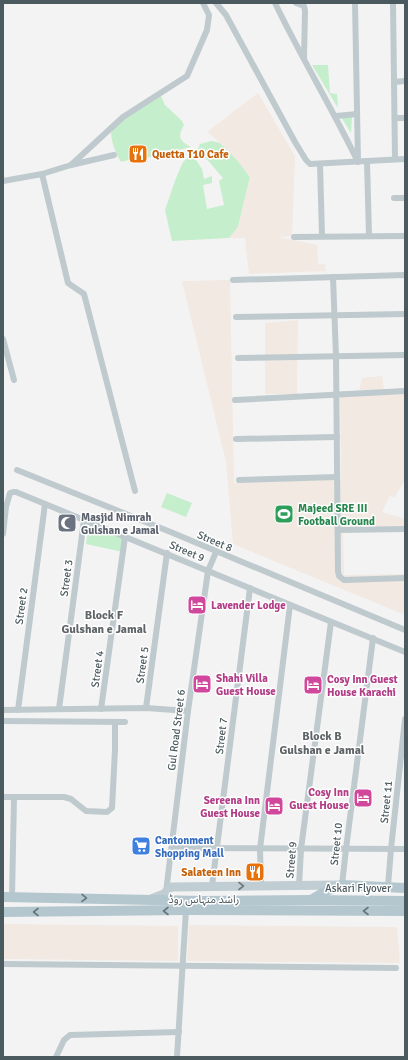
<svg xmlns="http://www.w3.org/2000/svg" width="408" height="1060" viewBox="0 0 408 1060" font-family="Signika,'Noto Sans Arabic',sans-serif">
	<rect width="100%" height="100%" fill="#f4f3f3"/>
	<g fill="#c5eecc">
		<polygon points="312,65 328,65 330,93 337,94 338,108"/>
		<path d="M161,96L165,105L182,121L184,125C177,137 180,141 191,147L174,151L166,150L162,155L145,158L144,156L121,162C115,152 111,142 111,130L124,119Z"/>
		<polygon points="341,117 352,117 351,133"/>
		<polygon points="211,141 220,143 239,162 250,177 238,227 229,238 172,241 165,210 176,178 183,162 192,154 202,169 204,179 212,176 212,183 203,185 207,209 224,205 219,181 223,178 198,149 200,144"/>
		<polygon points="167,493 192,503 186,517 161,507"/>
		<polygon points="89,523 125,537 123,552 86,544"/>
	</g>
	<g fill="#f1e9e2">
		<path d="M258,93L295,156L292,236L279,237L317,245L318,264H325L326,271L249,274L245,238H229L238,227L250,177C237,159 224,145 207,132Z"/>
		<polygon points="230,280 234,483 341,479 340,391 359,392 362,378 382,376 384,390 405,388 405,480 394,498 390,495 382,512 405,519 405,526 366,526 343,533 344,575 405,574 405,615 233,544 226,462 182,281"/>
		<polygon points="298,320 297,394 265,394 265,323"/>
		<polygon points="3,924 178,926 178,961 3,959"/>
		<polygon points="189,925 397,927 400,963 187,961"/>
	</g>
	<g fill="none" stroke-linecap="round" stroke-linejoin="round">
		<g stroke="#bfcace" stroke-width="6">
			<polyline points="216,3 226,15 295,142 306,160 310,164 405,159"/>
			<path d="M275,3C301,57 332,108 358,162L355,3"/>
			<polyline points="296,3 304,6 305,11 304,58"/>
			<polyline points="393,3 395,159"/>
			<polyline points="394,82 405,81"/>
			<polyline points="336,116 357,114"/>
			<polyline points="395,118 405,118"/>
			<polyline points="367,161 369,236"/>
			<polyline points="320,164 322,236"/>
			<polyline points="71,165 123,117 187,76 207,30 209,15 203,3"/>
			<polyline points="42,174 68,283 84,294 135,491"/>
			<polyline points="3,181 42,174 71,165 114,155"/>
			<polyline points="394,198 405,198"/>
			<polyline points="294,237 405,236"/>
			<polyline points="333,277 336,356 338,571 339,576 344,580 405,578"/>
			<polyline points="233,280 405,275"/>
			<polyline points="236,317 405,314"/>
			<polyline points="3,339 14,380"/>
			<polyline points="238,358 405,355"/>
			<polyline points="235,400 405,391"/>
			<polyline points="236,439 337,437"/>
			<polyline points="17,470 173,533 405,630"/>
			<polyline points="239,480 337,477"/>
			<polyline points="338,530 405,529"/>
			<polyline points="3,534 6,507 10,493 13,492 16,492 405,652"/>
			<polyline points="146,708 167,553"/>
			<polyline points="59,709 84,520"/>
			<polyline points="101,709 125,537"/>
			<polyline points="3,710 146,708 188,711"/>
			<polyline points="18,710 45,504"/>
			<polyline points="3,721 125,722"/>
			<polyline points="3,797 64,797 71,799 86,811 107,812 112,808 115,750 115,722"/>
			<polyline points="172,848 405,849"/>
			<polyline points="342,885 346,849 373,638"/>
			<polyline points="212,886 250,588"/>
			<polyline points="261,886 260,849 290,605"/>
			<polyline points="299,886 301,849 331,622"/>
			<polyline points="388,886 391,849 405,719"/>
			<polyline points="166,892 188,711 208,571 216,552"/>
			<polyline points="12,897 14,797"/>
			<polyline points="3,964 396,968"/>
			<polyline points="56,1057 64,1040 70,1035 179,1032"/>
			<polyline points="177,1057 186,910"/>
		</g>
		<polyline stroke="#c0cdd3" stroke-width="9" points="151,899 164,894 171,887 338,885"/>
		<g stroke="#b4c7cf" stroke-width="10">
			<polyline points="3,897 203,901 311,900 405,901"/>
			<polyline points="311,900 326,891 342,885 405,888"/>
			<polyline points="3,912 186,910 405,911"/>
		</g>
	</g>
	<defs><path id="oneway-chevron" d="M-2-3.5L2.5 0L-2 3.5" fill="none" stroke-width="1.6" stroke-linecap="round" stroke-linejoin="round"/></defs>
	<use stroke="#6e7c82" href="#oneway-chevron" transform="translate(241 886)"/>
	<g stroke="#65757b">
		<use href="#oneway-chevron" transform="translate(84 898) rotate(1)"/>
		<use href="#oneway-chevron" transform="translate(166 911) rotate(180)"/>
		<use href="#oneway-chevron" transform="translate(366 911) rotate(-180)"/>
		<use href="#oneway-chevron" transform="translate(36 912) rotate(180)"/>
	</g>
	<defs>
		<g id="restaurant-square" transform="scale(1)"><rect x="-9" y="-9" width="18" height="18" rx="4" fill="#e8710a" stroke="#fff"/><path d="M-5-6h1v4h1v-4h1v4h1v-4h1v5L-1.5 .5V6h-2V.5L-5-1ZM5-6V6H3V1.5H1.5Q1.5-4 5-6Z" fill="#fff"/></g>
		<g id="stadium-square" transform="scale(1)"><rect x="-9" y="-9" width="18" height="18" rx="4" fill="#2e9e5b" stroke="#fff"/><path d="M0-5a6.5 5 0 1 0 0 10a6.5 5 0 1 0 0-10ZM-3.5-1.8h7v3.6h-7Z" fill="#fff"/></g>
		<g id="mosque-square" transform="scale(1)"><rect x="-9" y="-9" width="18" height="18" rx="4" fill="#6b7280" stroke="#fff"/><path d="M3.5-4.9A6 6 0 1 0 3.5 4.9A5 5 0 1 1 3.5-4.9Z" fill="#fff"/></g>
		<g id="hotel-square" transform="scale(1)"><rect x="-9" y="-9" width="18" height="18" rx="4" fill="#d1479c" stroke="#fff"/><path d="M-6-4.5h1.5V1H6V5H4.5V3h-9V5H-6ZM-4 0a1.8 1.8 0 1 1 3.6 0ZM.5 0V-2.5h3Q6-2.5 6 0Z" fill="#fff"/></g>
		<g id="supermarket-square" transform="scale(1)"><rect x="-9" y="-9" width="18" height="18" rx="4" fill="#3f7fe0" stroke="#fff"/><path d="M-6-5.5h2.5l.6 2H6L4.5 2H-2.5L-4.4-4H-6ZM-1.5 3.2a1.3 1.3 0 1 0 .1 0ZM3 3.2a1.3 1.3 0 1 0 .1 0Z" fill="#fff"/></g>
	</defs>
	<g fill-rule="evenodd">
		<use href="#restaurant-square" x="138" y="154"/>
		<use href="#stadium-square" x="284" y="514"/>
		<use href="#mosque-square" x="67" y="523"/>
		<use href="#hotel-square" x="197" y="605"/>
		<use href="#hotel-square" x="202" y="684"/>
		<use href="#hotel-square" x="313" y="685"/>
		<use href="#hotel-square" x="363" y="798"/>
		<use href="#hotel-square" x="274" y="806"/>
		<use href="#supermarket-square" x="141" y="846"/>
		<use href="#restaurant-square" x="255" y="872"/>
	</g>
	<g text-anchor="middle" stroke-width="3" stroke-linejoin="round" paint-order="stroke">
		<g font-size="11" font-weight="bold" fill="#c56008" stroke="#fff" text-anchor="start">
			<text x="152" y="158">Quetta T10 Cafe</text>
			<text x="241" y="876" text-anchor="end">Salateen Inn</text>
		</g>
		<g font-size="11" font-weight="bold" fill="#27864d" stroke="#fff" text-anchor="start">
			<text x="298" y="512">Majeed SRE III<tspan x="298" dy="13">Football Ground</tspan></text>
		</g>
		<g font-size="11" font-weight="bold" fill="#5b616d" stroke="#fff" text-anchor="start">
			<text x="81" y="521">Masjid Nimrah<tspan x="81" dy="13">Gulshan e Jamal</tspan></text>
		</g>
		<g font-size="11" fill="#4b5a5f" stroke="#fff">
			<text transform="translate(215 541) rotate(23)" y="4">Street 8</text>
			<text transform="translate(187 551) rotate(23)" y="4">Street 9</text>
			<text transform="translate(66 578) rotate(-82)" y="4">Street 3</text>
			<text transform="translate(21 606) rotate(-82)" y="4">Street 2</text>
			<text transform="translate(142 665) rotate(-82)" y="4">Street 5</text>
			<text transform="translate(97 669) rotate(-82)" y="4">Street 4</text>
			<text transform="translate(176 730) rotate(-83)" y="4">Gul Road Street 6</text>
			<text transform="translate(221 736) rotate(-83)" y="4">Street 7</text>
			<text transform="translate(386 802) rotate(-84)" y="4">Street 11</text>
			<text transform="translate(336 844) rotate(-84)" y="4">Street 10</text>
			<text transform="translate(291 860) rotate(-85)" y="4">Street 9</text>
			<text x="358" y="892">Askari Flyover</text>
			<text x="204" y="903">راشد منہاس روڈ</text>
		</g>
		<g font-size="11" font-weight="bold" fill="#b23c85" stroke="#fff" text-anchor="start">
			<text x="211" y="609">Lavender Lodge</text>
			<text x="216" y="682">Shahi Villa<tspan x="216" dy="13">Guest House</tspan></text>
			<text x="327" y="683">Cosy Inn Guest<tspan x="327" dy="13">House Karachi</tspan></text>
			<text x="349" y="796" text-anchor="end">Cosy Inn<tspan x="349" dy="13">Guest House</tspan></text>
			<text x="260" y="804" text-anchor="end">Sereena Inn<tspan x="260" dy="13">Guest House</tspan></text>
		</g>
		<g font-size="11" font-weight="bold" fill="#366cbe" stroke="#fff" text-anchor="start">
			<text x="155" y="844">Cantonment<tspan x="155" dy="13">Shopping Mall</tspan></text>
		</g>
		<g font-size="12" font-weight="bold" fill="#5f6467" stroke="#fff">
			<text x="104" y="619">Block F<tspan x="104" dy="14">Gulshan e Jamal</tspan></text>
			<text x="322" y="740">Block B<tspan x="322" dy="14">Gulshan e Jamal</tspan></text>
		</g>
	</g>
	<rect width="408" height="1060" fill="none" stroke="#4b5a5f" stroke-width="8"/>
</svg>
